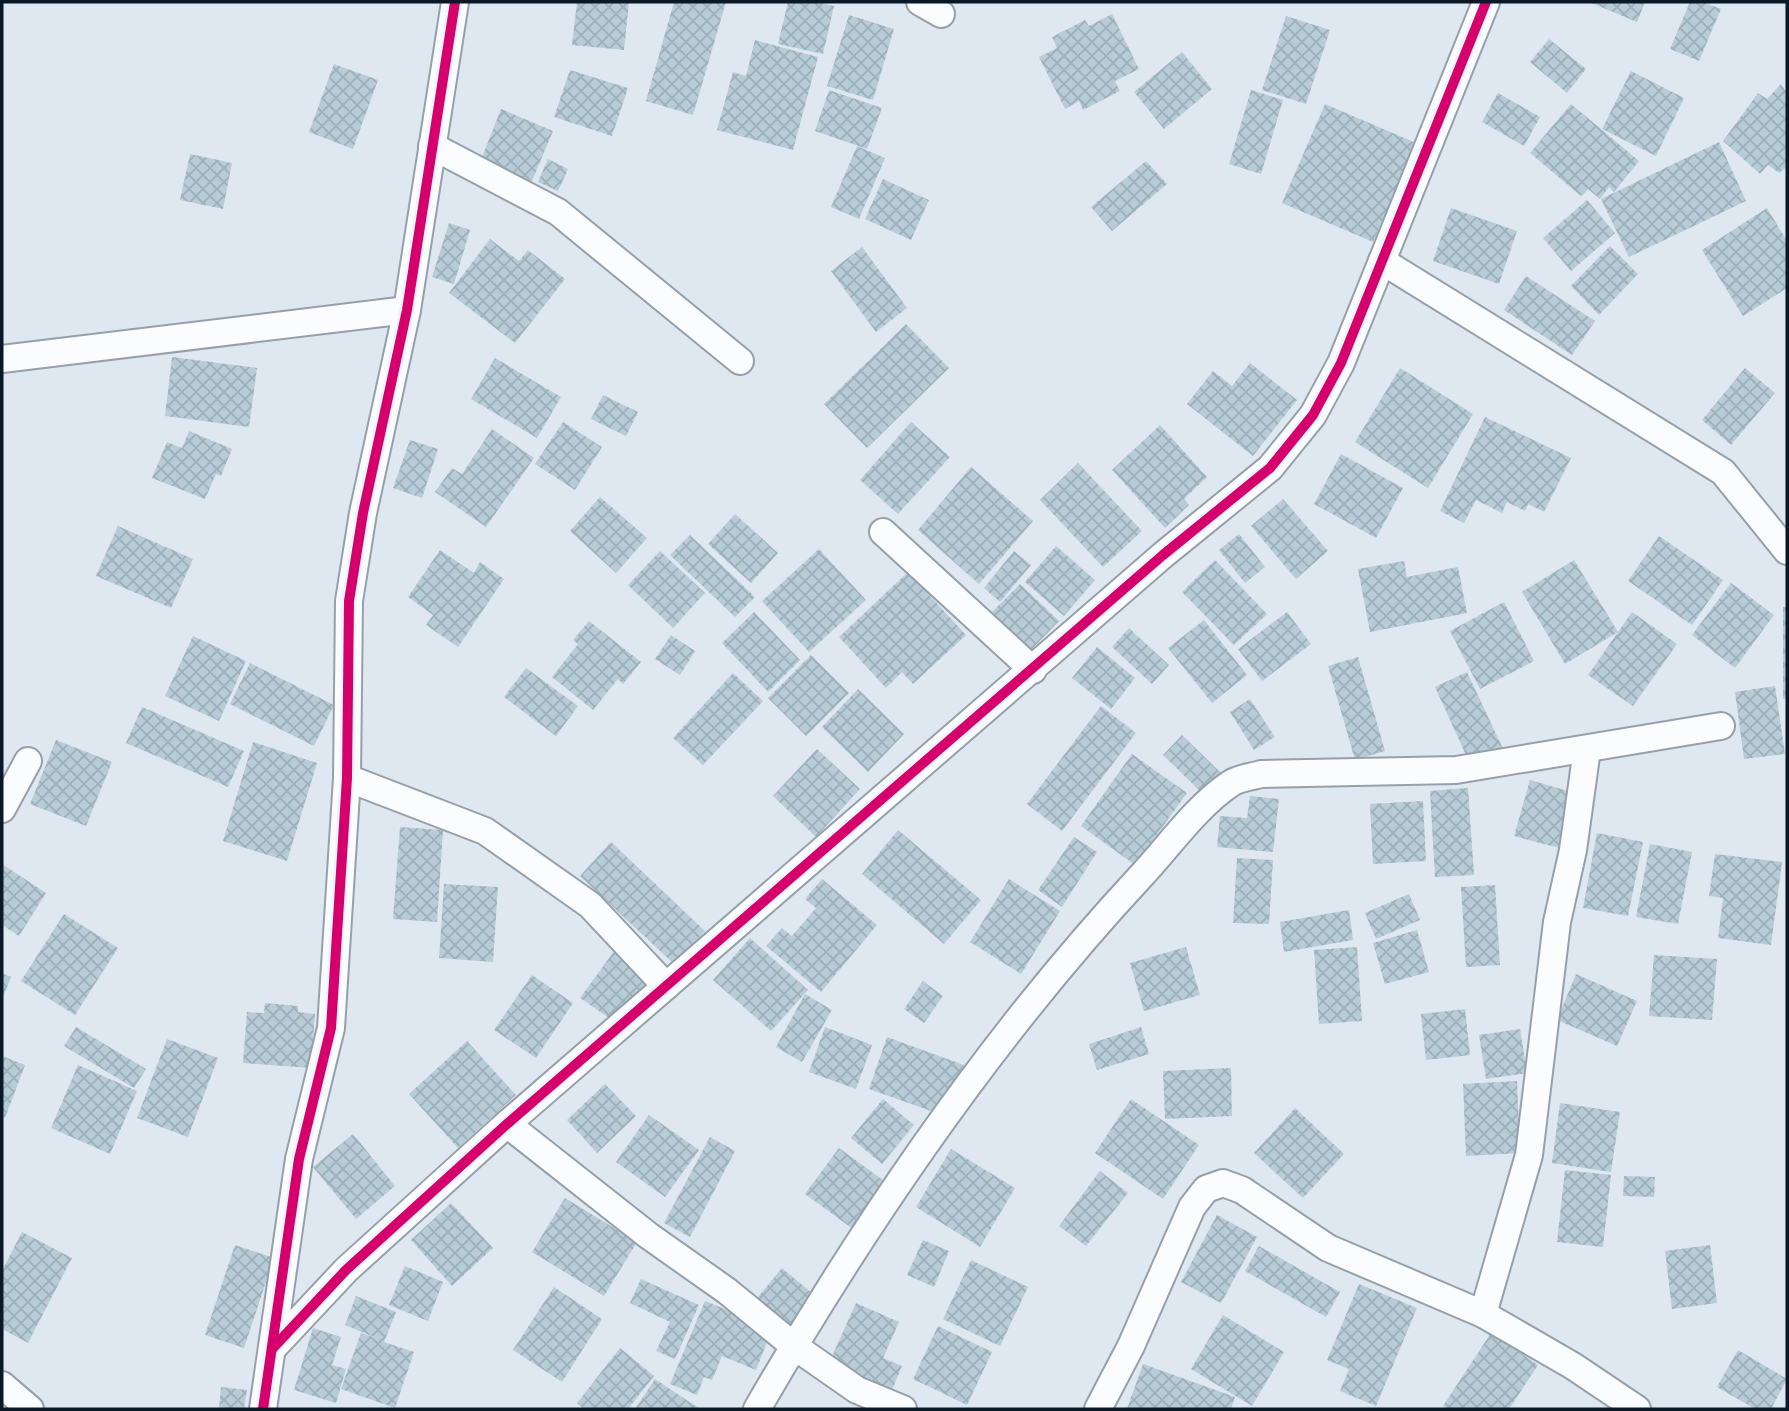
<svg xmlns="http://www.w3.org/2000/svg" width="1789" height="1411" viewBox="0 0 1789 1411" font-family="'PT Sans Narrow',sans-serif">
	<defs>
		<pattern id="building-cross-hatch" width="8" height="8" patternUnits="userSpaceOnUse" patternTransform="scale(1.75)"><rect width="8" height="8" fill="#b8ccd8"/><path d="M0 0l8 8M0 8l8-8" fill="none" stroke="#9dafb9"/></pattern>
	</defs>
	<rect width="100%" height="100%" fill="#dfe8f1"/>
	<g fill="url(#building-cross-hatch)">
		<polygon points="577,2 629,2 624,50 572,45"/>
		<polygon points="674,2 726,2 693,115 646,101"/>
		<polygon points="788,2 816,2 834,6 823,54 778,44"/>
		<polygon points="1589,2 1645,2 1637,22"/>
		<polygon points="1690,2 1703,2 1721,9 1699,61 1670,49"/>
		<polygon points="1112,14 1139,69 1115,81 1120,91 1083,110 1079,101 1065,109 1039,57 1057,48 1052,37 1085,20 1089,26"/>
		<polygon points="849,15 894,29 873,100 827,86"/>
		<polygon points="1286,16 1330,30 1306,104 1262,90"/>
		<polygon points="1549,39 1586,69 1567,93 1530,62"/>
		<polygon points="755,40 818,57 793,150 717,130 733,72 746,76"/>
		<polygon points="1182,52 1212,89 1164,129 1134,92"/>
		<polygon points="334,64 378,80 353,149 309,132"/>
		<polygon points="570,70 628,88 612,136 554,117"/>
		<polygon points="1631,71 1684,98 1656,156 1602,129"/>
		<polygon points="1781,84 1787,93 1787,167 1779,173 1768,165 1760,174 1723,141 1758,93 1767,99"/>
		<polygon points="829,90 882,108 867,149 815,131"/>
		<polygon points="1251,90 1283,100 1261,174 1229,164"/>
		<polygon points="1498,93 1540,117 1524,146 1482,122"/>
		<polygon points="1325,104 1416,143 1373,242 1282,203"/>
		<polygon points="1571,104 1639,161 1614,192 1609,187 1600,199 1588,189 1581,196 1530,153"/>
		<polygon points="501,109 553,131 532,181 481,160"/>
		<polygon points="1719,142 1746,201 1629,257 1601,199"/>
		<polygon points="857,146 885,158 859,219 831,207"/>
		<polygon points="190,154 232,163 223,209 180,200"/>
		<polygon points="548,159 568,169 558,191 538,182"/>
		<polygon points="1146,161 1167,184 1112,231 1091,207"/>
		<polygon points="883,179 929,200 911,240 865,219"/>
		<polygon points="1587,200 1615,233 1571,271 1543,238"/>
		<polygon points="1451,208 1517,231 1499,284 1433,261"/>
		<polygon points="1767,208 1787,241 1787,288 1743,316 1702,250"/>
		<polygon points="449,223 470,230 454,284 432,277"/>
		<polygon points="490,239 519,261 528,250 565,279 515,343 449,293"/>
		<polygon points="1610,246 1638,274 1599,315 1571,286"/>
		<polygon points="862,247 907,308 876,332 831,271"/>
		<polygon points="1526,276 1595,321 1572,355 1504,310"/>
		<polygon points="906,324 949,368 867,448 824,404"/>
		<polygon points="172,357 257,368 249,427 165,416"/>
		<polygon points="495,358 561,397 537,438 471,399"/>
		<polygon points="1250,363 1297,400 1253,456 1187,404 1213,371 1232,386"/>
		<polygon points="1400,368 1473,414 1428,488 1355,442"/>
		<polygon points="1745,368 1775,393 1731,445 1702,420"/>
		<polygon points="603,395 638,412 626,436 591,419"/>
		<polygon points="1485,417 1571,458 1544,512 1528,504 1525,511 1507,502 1502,513 1476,500 1464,523 1440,511"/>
		<polygon points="563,422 602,447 575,490 535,464"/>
		<polygon points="911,422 950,457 898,514 860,480"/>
		<polygon points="1160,425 1207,477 1184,499 1189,505 1165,528 1112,470"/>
		<polygon points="492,429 534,458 486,527 435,492 452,468 462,474"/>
		<polygon points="189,431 232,449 221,476 216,474 205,499 152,478 167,442 182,448"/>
		<polygon points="410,440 438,449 422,498 393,488"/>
		<polygon points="1341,454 1403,488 1376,538 1314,504"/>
		<polygon points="1078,463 1142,531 1103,567 1040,500"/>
		<polygon points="971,467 1033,521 979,584 918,530"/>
		<polygon points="600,497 647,538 616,573 570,531"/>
		<polygon points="1283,499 1328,551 1296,579 1251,526"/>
		<polygon points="735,514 778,553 751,583 708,544"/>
		<polygon points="118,526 193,559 171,608 96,576"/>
		<polygon points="1239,534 1265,567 1245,583 1219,550"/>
		<polygon points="690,535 755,597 735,617 670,555"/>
		<polygon points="1659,536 1723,580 1692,625 1628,581"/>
		<polygon points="1056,546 1095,580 1064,616 1025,582"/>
		<polygon points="819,549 866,600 809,652 762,601"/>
		<polygon points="440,550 474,573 480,562 504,579 458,647 426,625 433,615 408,597"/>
		<polygon points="660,551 705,593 673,628 628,585"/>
		<polygon points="1014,551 1031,565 1000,602 984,588"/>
		<polygon points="1215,560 1267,614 1234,645 1182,592"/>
		<polygon points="1574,560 1618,632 1565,664 1522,592"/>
		<polygon points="1404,561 1407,577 1458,567 1467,613 1370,632 1358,569"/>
		<polygon points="908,572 966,635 913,684 902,672 886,688 839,637"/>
		<polygon points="1731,583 1774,615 1735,668 1692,635"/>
		<polygon points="1020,584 1059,621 1031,650 992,612"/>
		<polygon points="1504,602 1534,661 1480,689 1450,631"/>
		<rect x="1783" y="607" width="4" height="92"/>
		<polygon points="754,612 800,660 768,692 722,643"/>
		<polygon points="1287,612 1311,644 1262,681 1238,649"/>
		<polygon points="1632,612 1677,644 1633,706 1588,675"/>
		<polygon points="1204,620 1247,675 1212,703 1168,648"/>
		<polygon points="589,621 641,662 623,684 618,679 593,710 552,677 578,644 573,640"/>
		<polygon points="1129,628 1169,665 1152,684 1112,647"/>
		<polygon points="671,635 695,651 680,675 655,659"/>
		<polygon points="193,636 246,661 219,721 165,696"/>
		<polygon points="1097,647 1135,678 1111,709 1072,678"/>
		<polygon points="811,655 849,693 806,736 768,698"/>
		<polygon points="1358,657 1385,751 1355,760 1328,666"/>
		<polygon points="250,663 334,705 314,746 230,704"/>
		<polygon points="526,668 578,706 556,736 504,697"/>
		<polygon points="1467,672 1504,751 1471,766 1435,687"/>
		<polygon points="733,673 763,701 703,765 673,738"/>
		<polygon points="1775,686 1785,754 1744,759 1735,692"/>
		<polygon points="858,689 904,734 868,772 822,727"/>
		<polygon points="1250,699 1275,737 1254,750 1230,712"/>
		<polygon points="1101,706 1136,733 1062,831 1027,804"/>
		<polygon points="142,707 244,751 228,787 126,743"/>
		<polygon points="1182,735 1223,775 1204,795 1163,755"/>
		<polygon points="56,740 112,762 86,826 30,804"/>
		<polygon points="253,742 317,763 287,861 223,841"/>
		<polygon points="817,749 860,789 816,837 773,796"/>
		<polygon points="1132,754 1187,793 1135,865 1081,826"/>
		<polygon points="1530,780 1578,794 1563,849 1514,836"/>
		<polygon points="1468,788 1474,875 1435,877 1430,791"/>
		<polygon points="1250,796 1279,799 1273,852 1217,847 1220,816 1247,818"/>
		<polygon points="1423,801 1426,861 1373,864 1370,804"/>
		<polygon points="400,827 443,830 437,922 393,919"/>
		<polygon points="898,830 981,900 944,944 862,874"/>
		<polygon points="1597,833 1643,842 1628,916 1583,908"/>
		<polygon points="1074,837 1097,852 1062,907 1038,890"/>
		<polygon points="611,842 705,931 674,964 580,876"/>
		<polygon points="1650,844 1692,852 1678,924 1636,917"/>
		<polygon points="1715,854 1782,862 1771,945 1718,938 1723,898 1709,896"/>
		<polygon points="1237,858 1273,860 1269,924 1233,923"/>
		<polygon points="2,864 46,893 19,936 2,925"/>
		<polygon points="822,879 877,925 821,992 766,946 782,928 792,936 816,908 805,899"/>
		<polygon points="1009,879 1060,911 1021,974 970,942"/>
		<polygon points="444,884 498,887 493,962 439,958"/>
		<polygon points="1495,885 1500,965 1466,967 1461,887"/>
		<polygon points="1409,894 1420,920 1376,939 1365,913"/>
		<polygon points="1349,910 1353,940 1284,952 1280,922"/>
		<polygon points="64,914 118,948 75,1015 21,981"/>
		<polygon points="1417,930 1429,972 1385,984 1373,943"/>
		<polygon points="750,938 808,990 771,1031 713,980"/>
		<polygon points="1186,947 1200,995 1144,1011 1130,963"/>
		<polygon points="1357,947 1362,1021 1319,1024 1314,950"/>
		<polygon points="615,950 652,977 618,1024 580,998"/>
		<polygon points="1654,955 1717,959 1712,1020 1649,1016"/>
		<polygon points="2,973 11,977 2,1000"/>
		<polygon points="1576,974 1637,1001 1617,1046 1557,1020"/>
		<polygon points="532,975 573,1003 536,1058 494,1030"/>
		<polygon points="923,981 943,996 924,1023 904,1009"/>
		<polygon points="805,994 832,1010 802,1062 776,1047"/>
		<polygon points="265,1003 298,1006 298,1012 315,1014 311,1068 243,1063 247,1012 264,1013"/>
		<polygon points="1465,1009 1470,1055 1426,1060 1421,1014"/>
		<polygon points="76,1027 146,1069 134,1088 64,1046"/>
		<polygon points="825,1027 872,1045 856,1089 809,1072"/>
		<polygon points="1141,1027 1149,1054 1097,1070 1089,1044"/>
		<polygon points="1520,1029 1527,1073 1486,1079 1479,1035"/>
		<polygon points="887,1037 964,1065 945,1116 869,1089"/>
		<polygon points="167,1039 218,1058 188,1137 137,1118"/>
		<polygon points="467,1041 516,1095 458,1148 409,1094"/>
		<polygon points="2,1056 25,1065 5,1118 2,1117"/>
		<polygon points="78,1065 137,1091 110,1154 51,1128"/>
		<polygon points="1231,1068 1232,1116 1165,1119 1163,1071"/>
		<polygon points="1517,1081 1520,1153 1466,1156 1463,1084"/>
		<polygon points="605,1084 636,1116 597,1153 567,1120"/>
		<polygon points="883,1099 914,1125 882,1164 851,1138"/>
		<polygon points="1131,1099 1199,1145 1163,1199 1095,1153"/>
		<polygon points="1560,1103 1620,1112 1611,1172 1552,1163"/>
		<polygon points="1295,1108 1344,1154 1303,1198 1254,1153"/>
		<polygon points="649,1115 699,1150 665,1197 616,1162"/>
		<polygon points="353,1134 395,1186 356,1219 313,1167"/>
		<polygon points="710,1137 735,1151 690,1237 664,1223"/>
		<polygon points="839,1148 887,1183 853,1229 805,1194"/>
		<polygon points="951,1149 1015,1188 980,1247 916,1207"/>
		<polygon points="1565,1170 1611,1175 1603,1247 1557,1242"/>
		<polygon points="1100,1171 1128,1193 1086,1246 1059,1226"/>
		<polygon points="1624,1176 1655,1177 1654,1197 1623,1196"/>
		<polygon points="565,1198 637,1242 604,1296 532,1252"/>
		<polygon points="451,1203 493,1248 452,1286 411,1240"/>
		<polygon points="1217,1215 1257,1237 1221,1303 1181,1282"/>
		<polygon points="22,1232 72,1258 28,1343 2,1329 2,1271"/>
		<polygon points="923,1240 949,1251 934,1287 907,1275"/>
		<polygon points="235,1245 274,1258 244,1348 205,1335"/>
		<polygon points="1710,1245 1717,1303 1672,1309 1665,1251"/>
		<polygon points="1259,1246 1340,1292 1326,1317 1245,1271"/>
		<polygon points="971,1260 1028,1287 1000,1346 943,1319"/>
		<polygon points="405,1266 443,1282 428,1321 389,1305"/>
		<polygon points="782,1268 819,1299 791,1335 753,1303"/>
		<polygon points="641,1279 699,1305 675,1359 656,1351 670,1322 630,1303"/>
		<polygon points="1359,1284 1417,1308 1376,1406 1340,1391 1349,1369 1327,1360"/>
		<polygon points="554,1287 602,1319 562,1382 513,1350"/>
		<polygon points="356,1296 396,1312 384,1342 414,1352 395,1408 341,1389 361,1333 379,1339 345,1325"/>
		<polygon points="705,1301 756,1322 752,1331 769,1337 756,1370 722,1356 712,1380 704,1377 697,1395 670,1384"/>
		<polygon points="856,1303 899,1322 883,1358 902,1366 892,1390 829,1363"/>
		<polygon points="1223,1315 1284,1352 1252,1406 1191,1369"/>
		<polygon points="938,1326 992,1352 967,1405 913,1379"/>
		<polygon points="313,1328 341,1337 332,1365 346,1369 336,1403 294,1390"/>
		<polygon points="1491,1333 1538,1365 1509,1409 1448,1409 1443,1406"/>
		<polygon points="620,1348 654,1376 628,1409 584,1409 577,1403"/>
		<polygon points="1738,1350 1787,1379 1771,1409 1755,1409 1717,1387"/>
		<polygon points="1143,1364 1235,1397 1231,1409 1127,1409"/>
		<polygon points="655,1379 700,1409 635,1409"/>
		<polygon points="221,1387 247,1390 244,1409 219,1409"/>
	</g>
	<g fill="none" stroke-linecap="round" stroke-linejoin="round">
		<g stroke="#96a0ab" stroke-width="30">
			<g id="minor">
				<polyline points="920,2 941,14"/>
				<polyline points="432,146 558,212 740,361"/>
				<polyline points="1382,261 1723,472 1787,551"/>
				<polyline points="2,359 407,310"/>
				<polyline points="883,532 1033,670"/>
				<polyline points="347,778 485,831 590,905 666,986"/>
				<polyline points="2,809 28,761"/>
				<polyline points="507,1124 649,1236 727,1291 794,1346 857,1390 903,1409"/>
				<polyline points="1483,1314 1529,1155 1557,922 1573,850 1587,749"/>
				<polyline points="272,1349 346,1270 507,1124 1163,555 1270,468 1313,415 1341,363 1486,2"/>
				<polyline points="2,1385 30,1409"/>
				<polyline points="263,1409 299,1159 331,1028 347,778 349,601 363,513 407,310 455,2"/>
				<path d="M757,1409C867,1219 992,1036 1142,875C1169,846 1197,806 1230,784C1238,778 1251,777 1261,774L1456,770L1721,726"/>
				<polyline points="1098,1409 1131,1346 1192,1207 1206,1189 1223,1183 1242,1190 1328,1248 1483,1314 1573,1366 1637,1409"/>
			</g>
		</g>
		<use href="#minor" stroke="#fafcfd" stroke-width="26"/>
		<g stroke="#ecf4fc" stroke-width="15">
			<g id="cycleway">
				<polyline points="272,1349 346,1270 507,1124 1163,555 1270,468 1313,415 1341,363 1486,2"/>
				<polyline points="263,1409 299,1159 331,1028 347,778 349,601 363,513 407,310 455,2"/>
			</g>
		</g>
		<use href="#cycleway" stroke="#d6006c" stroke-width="10"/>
	</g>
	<rect width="1789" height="1411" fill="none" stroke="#0b1927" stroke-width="7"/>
</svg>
